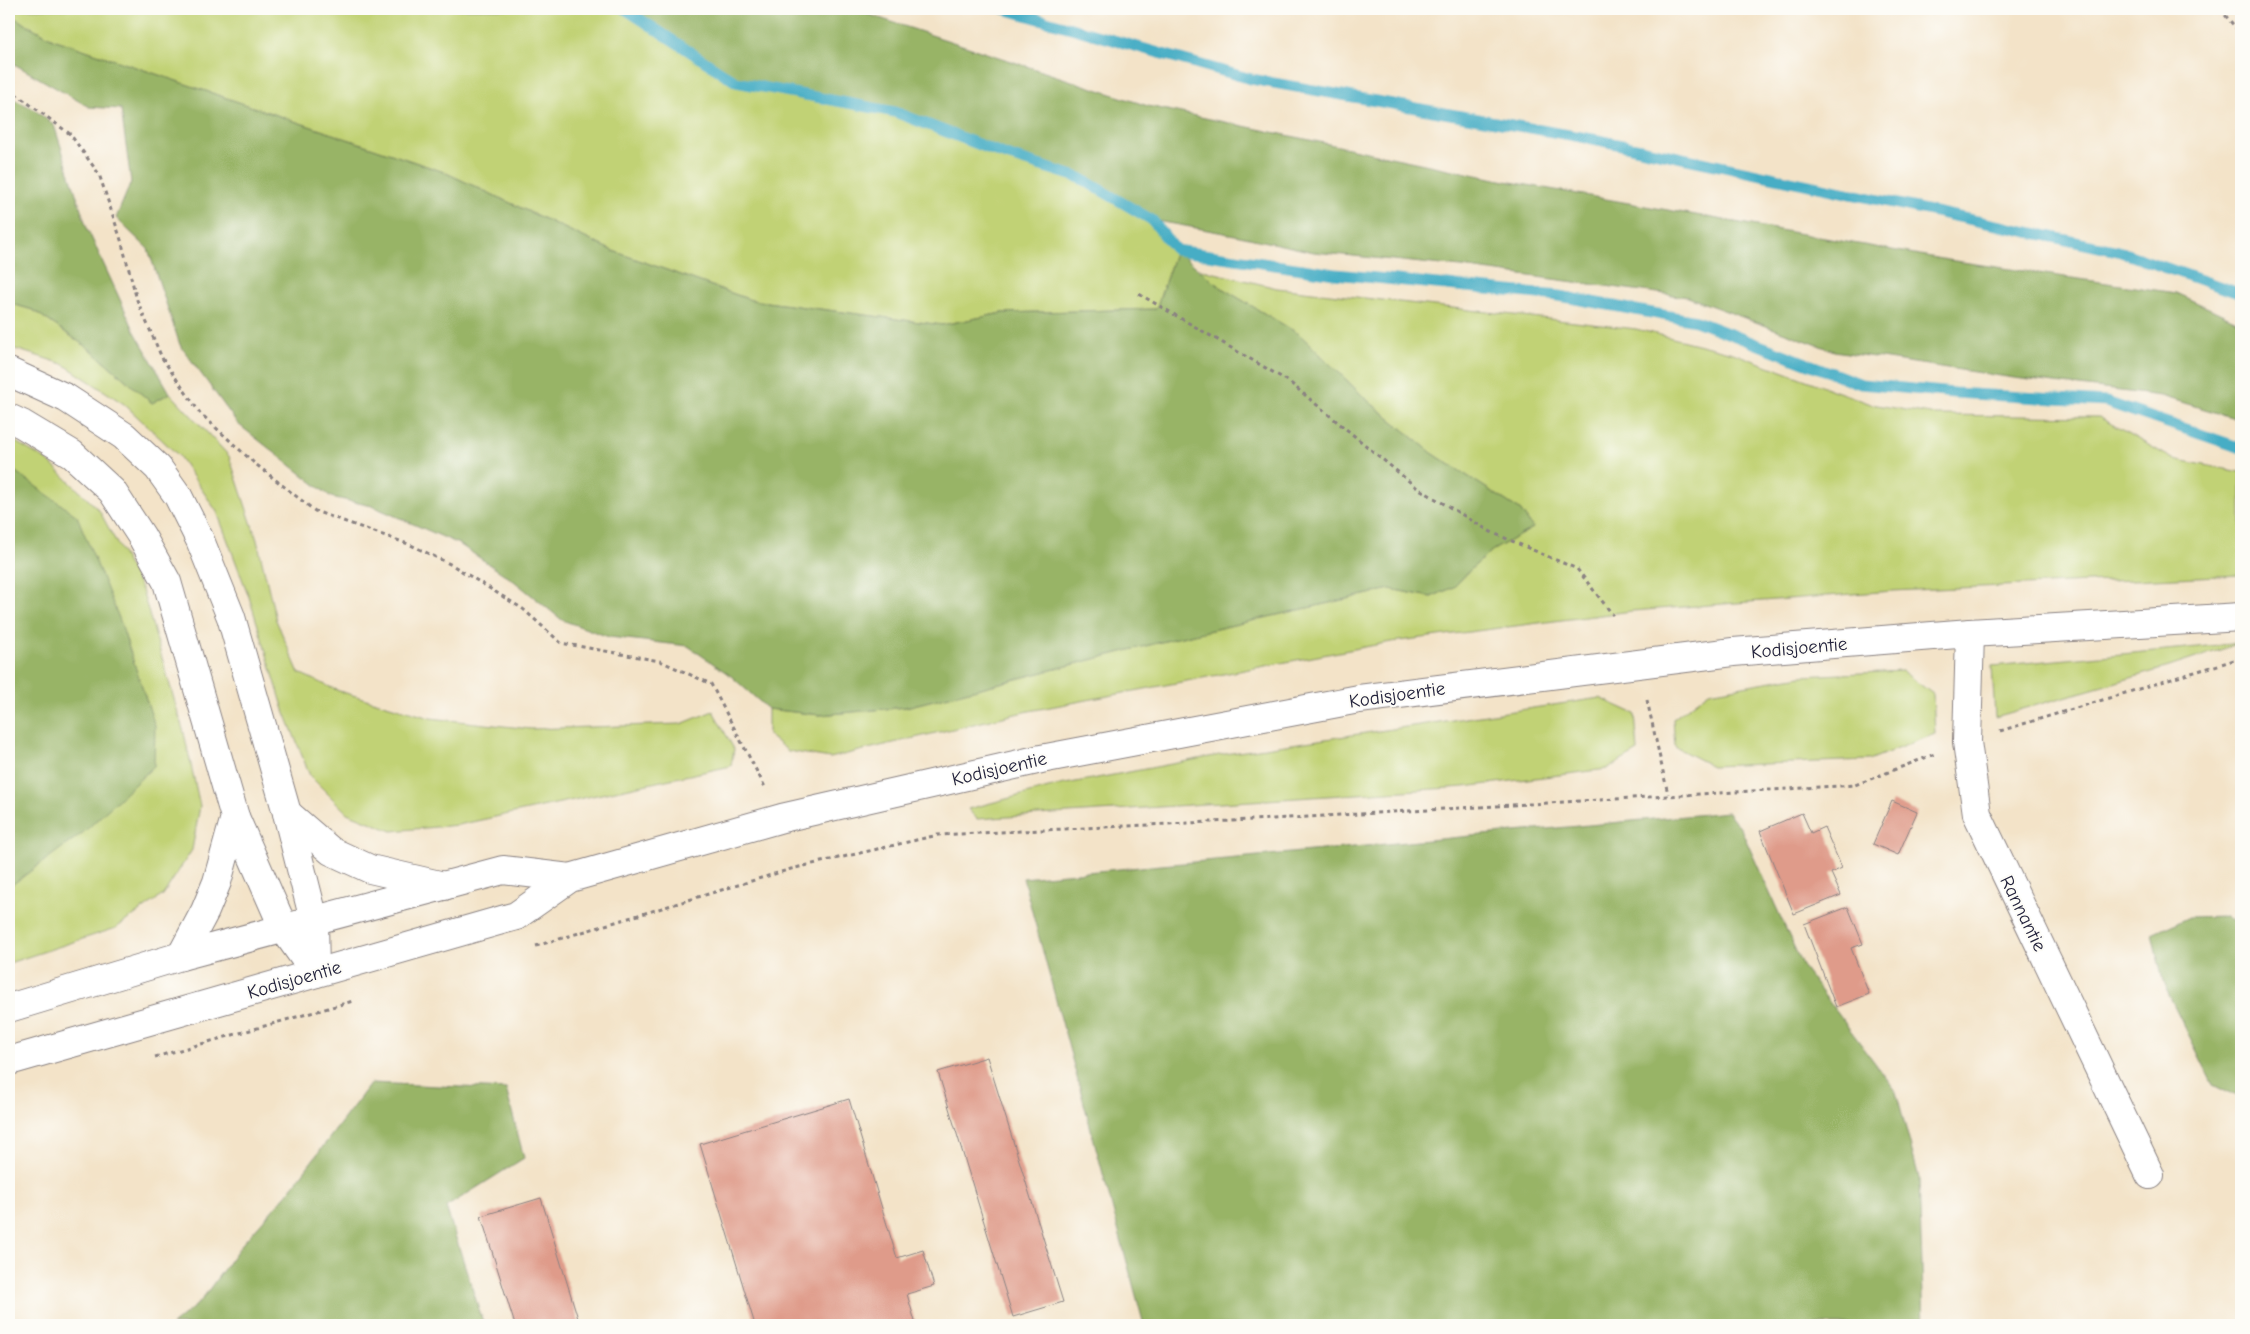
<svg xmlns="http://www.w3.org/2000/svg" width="2250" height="1334" viewBox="0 0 2250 1334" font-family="'Comic Neue',sans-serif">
	<rect width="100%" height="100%" fill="#fdfcf7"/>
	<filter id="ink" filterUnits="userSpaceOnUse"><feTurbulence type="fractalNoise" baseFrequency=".02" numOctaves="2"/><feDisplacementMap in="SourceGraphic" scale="10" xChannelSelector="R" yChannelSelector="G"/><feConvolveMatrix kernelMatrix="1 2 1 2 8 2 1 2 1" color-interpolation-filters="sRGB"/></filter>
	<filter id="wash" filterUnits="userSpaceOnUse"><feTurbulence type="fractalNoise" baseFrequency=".0096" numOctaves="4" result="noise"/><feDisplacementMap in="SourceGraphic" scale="20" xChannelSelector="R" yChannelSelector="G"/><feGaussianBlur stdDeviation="1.12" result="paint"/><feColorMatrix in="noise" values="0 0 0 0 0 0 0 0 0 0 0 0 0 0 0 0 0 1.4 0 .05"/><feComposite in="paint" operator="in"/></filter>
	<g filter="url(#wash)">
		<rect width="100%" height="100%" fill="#f3e3c8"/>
		<g fill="#c1d275" stroke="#727a58">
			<polygon points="9,9 625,9 736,82 895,112 1006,155 1080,178 1152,220 1176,250 1156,309 1002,313 942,325 751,300 613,251 444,172 53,39 9,15"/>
			<polygon points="1198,269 1277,288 1636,329 1733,353 1871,404 1936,415 2099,417 2173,459 2241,472 2241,575 1892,591 1632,611 1391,642 1024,712 830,758 788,751 768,735 768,709 820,715 906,707 1177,638 1390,589 1431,597 1454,587 1472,568 1493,550 1533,528 1520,510 1432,453 1367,400 1299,334 1220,287"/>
			<polygon points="9,303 33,310 91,350 152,403 170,393 229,456 257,540 276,620 299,673 339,691 430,718 531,729 681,724 713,711 734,749 731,766 458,825 392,831 347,813 310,776 284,710 249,597 217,512 179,456 124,404 63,364 9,347"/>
			<polygon points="9,438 48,461 99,510 142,590 184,733 200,806 192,850 163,895 116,928 9,963"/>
			<polygon points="2241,643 2169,667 1995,717 1992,666"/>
			<polygon points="1902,671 1933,694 1935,734 1869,760 1712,766 1675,747 1673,719 1709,692 1801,676"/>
			<polygon points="1600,698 1635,714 1638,751 1607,769 1464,787 977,819 968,809 1060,785 1225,754"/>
		</g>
		<g fill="#98b466" stroke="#5d6b50">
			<polygon points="625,9 852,9 1148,106 1505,181 1948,260 2176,293 2241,323 2241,420 2161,396 2014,378 1834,351 1688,297 1461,267 1314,252 1235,235 1152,220 1080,178 1006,155 895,112 736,82"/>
			<polygon points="9,15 53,39 444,172 613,251 751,300 942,325 1002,313 1156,309 1176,250 1220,287 1299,334 1367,400 1432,453 1520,510 1533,528 1493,550 1472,568 1454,587 1431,597 1390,589 1177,638 906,707 820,715 768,709 731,676 688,646 609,637 562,620 514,581 459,544 372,506 331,497 238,424 180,345 148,249 116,218 131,182 121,109 89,107 9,61"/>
			<polygon points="9,97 32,108 54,125 87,228 135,332 170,393 152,403 91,350 33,310 9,303"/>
			<polygon points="9,467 77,516 119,618 155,726 154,766 85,831 9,887"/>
			<polygon points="1728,812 1741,829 1803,967 1896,1091 1919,1178 1924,1325 1144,1325 1023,878"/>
			<polygon points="2226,916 2241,929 2241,1098 2213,1084 2164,985 2152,934 2189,917"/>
			<polygon points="371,1083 506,1089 524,1158 446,1207 484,1325 172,1325 200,1302 242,1244 287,1194"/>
		</g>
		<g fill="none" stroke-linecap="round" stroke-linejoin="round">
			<g stroke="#46adc5" stroke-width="11">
				<polyline points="625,9 736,82 895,112 1006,155 1080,178 1152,220 1176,250 1335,274 1559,296 1696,321 1861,384 1954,393 2106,402 2241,448"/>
				<polyline points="1004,9 1251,79 1598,140 2118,251 2241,294"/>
			</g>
		</g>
		<g id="blocks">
			<g fill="#df9b8a">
				<polygon points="1892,801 1917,812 1898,855 1873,844"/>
				<polygon points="1802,813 1811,833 1824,827 1842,868 1831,873 1841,895 1794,914 1760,831"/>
				<polygon points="1848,907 1863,944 1851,948 1869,994 1836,1007 1804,924"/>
				<polygon points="987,1057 1063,1302 1013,1317 938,1072"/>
				<polygon points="849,1099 897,1258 923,1250 934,1286 907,1294 916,1325 755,1325 700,1144"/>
				<polygon points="541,1198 580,1325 515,1325 481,1216"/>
			</g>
		</g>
	</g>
	<g filter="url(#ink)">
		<use href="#blocks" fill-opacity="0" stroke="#8a8282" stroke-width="1"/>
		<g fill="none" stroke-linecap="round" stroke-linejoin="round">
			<g stroke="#8a8282" stroke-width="30">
				<polyline id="street" points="1970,633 1967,742 1977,814 2150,1175"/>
			</g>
			<g stroke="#8a8282" stroke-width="30">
				<g id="secondary">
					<polyline points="9,1008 181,956 503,870 570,878"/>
					<polyline points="9,1061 516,916 570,878 782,818 1041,759 1359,699 1733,652 1970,633 2241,617"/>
				</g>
			</g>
			<g stroke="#8a8282" stroke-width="30">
				<g id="highway">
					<polyline points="9,372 66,398 124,436 158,468 178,496 200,540 231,617 287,813 314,920 315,973"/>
					<polyline points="9,418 22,424 72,454 112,491 142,537 167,582 235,817 217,882 205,911 181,956"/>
					<polyline points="287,813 331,851 370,869 444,886"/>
					<polyline points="235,817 284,929 315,973"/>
				</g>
			</g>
			<g stroke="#8a8282" stroke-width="3" stroke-dasharray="4 4" stroke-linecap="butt">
				<polyline points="2220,9 2241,34"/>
				<polyline points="9,89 70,134 99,174 121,240 137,300 162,358 200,413 253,462 315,511 411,545 452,565 523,609 561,643 660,661 711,684 765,787"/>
				<polyline points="1139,294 1288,381 1416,487 1491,532 1577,569 1613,615"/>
				<polyline points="1647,700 1668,794"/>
				<polyline points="2000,731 2241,658"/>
				<polyline points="536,946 791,869 938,835 1273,819 1855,785 1935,754"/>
				<polyline points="155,1057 353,1001"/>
			</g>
			<use href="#street" stroke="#fff" stroke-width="28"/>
			<use href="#secondary" stroke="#fff" stroke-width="28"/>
			<use href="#highway" stroke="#fff" stroke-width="28"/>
		</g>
	</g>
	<g text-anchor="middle" stroke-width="4" stroke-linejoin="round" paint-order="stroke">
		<g font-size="19" fill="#22223b" stroke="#fdfcf7">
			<text transform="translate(1799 647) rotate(-5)" y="7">Kodisjoentie</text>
			<text transform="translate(1397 694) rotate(-8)" y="7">Kodisjoentie</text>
			<text transform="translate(999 768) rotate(-13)" y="7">Kodisjoentie</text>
			<text transform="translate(2024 913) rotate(64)" y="7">Rannantie</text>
			<text transform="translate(294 979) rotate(-16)" y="7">Kodisjoentie</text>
		</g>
	</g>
	<rect width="2250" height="1334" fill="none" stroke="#fdfcf7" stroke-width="30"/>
</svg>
